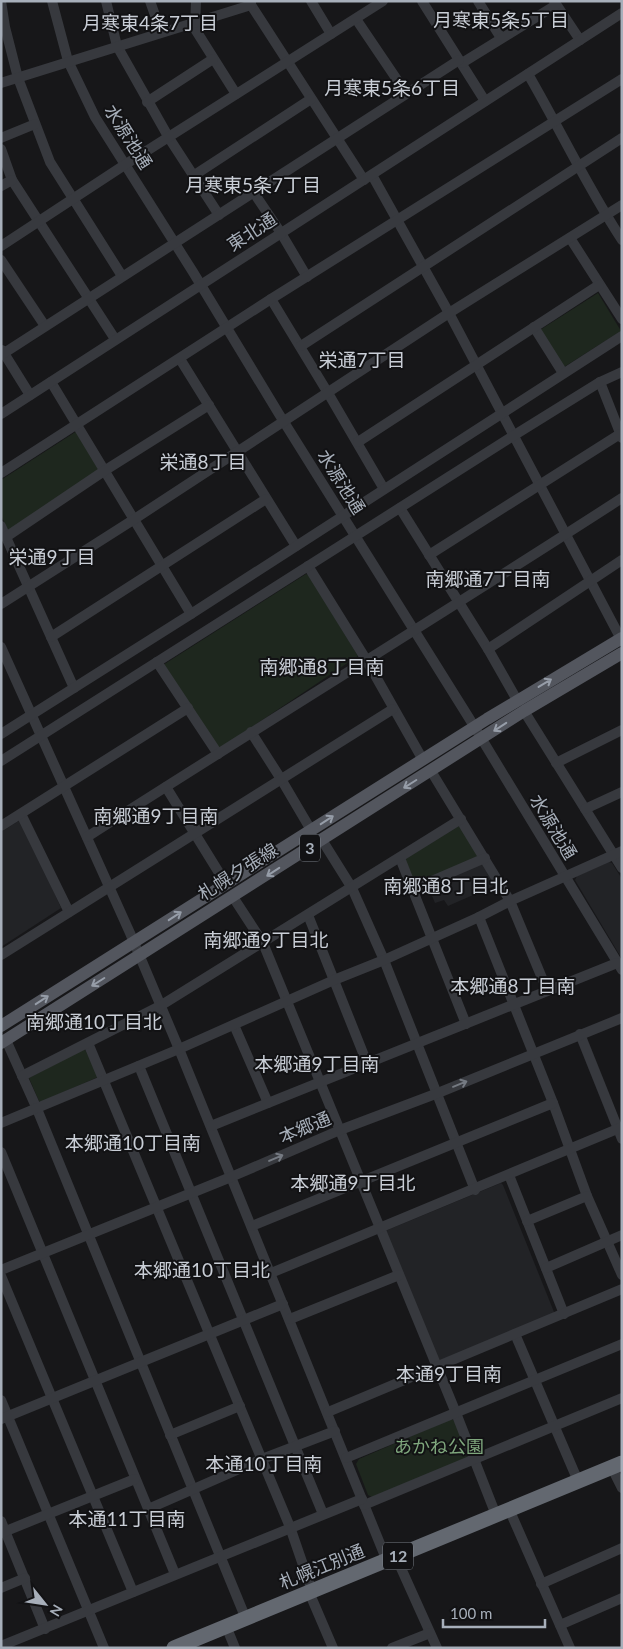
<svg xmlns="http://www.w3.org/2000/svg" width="623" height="1649" viewBox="0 0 623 1649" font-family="Lato,'Noto Sans JP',sans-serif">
	<rect width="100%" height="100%" fill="#171719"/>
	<g fill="#222326">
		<polygon points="20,820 22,821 61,908 1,947 1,832"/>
		<polygon points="482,861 496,885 448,906 444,900 435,903 427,884"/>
		<polygon points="609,862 612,863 622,879 622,959 575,880 577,876"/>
		<polygon points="501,1183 503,1185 554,1312 553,1315 438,1363 385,1231"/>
	</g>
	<g fill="#1e271e">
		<polygon points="598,293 621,331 564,367 540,330"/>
		<polygon points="77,431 99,468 98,471 8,531 1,515 1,480"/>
		<polygon points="306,574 309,575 358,656 219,749 163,665"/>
		<polygon points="459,826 481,856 417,884 414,883 405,861 407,858"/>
		<polygon points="84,1049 86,1051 98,1077 41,1102 39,1101 29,1078"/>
		<polygon points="451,1419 455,1421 468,1455 467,1458 372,1497 368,1495 356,1464 359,1459"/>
	</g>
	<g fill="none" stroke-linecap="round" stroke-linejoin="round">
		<g stroke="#37393e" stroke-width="10">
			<polyline points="1,1 5,27 18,78 50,162 122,276"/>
			<polyline points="52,1 68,61 95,117 193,272 279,414 469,718 622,970"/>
			<polyline points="106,1 117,46 169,138 219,215"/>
			<polyline points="150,1 161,32"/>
			<polyline points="196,1 195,29 236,94"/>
			<polyline points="251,1 251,5 364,180"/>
			<polyline points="311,1 331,34"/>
			<polyline points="422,1 485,101"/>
			<polyline points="478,1 501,38"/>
			<polyline points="554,1 580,40"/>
			<polyline points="356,19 406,93"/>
			<polyline points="462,63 556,5"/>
			<path d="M528,74C560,129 587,187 622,240"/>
			<polyline points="1,83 251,5"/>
			<polyline points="147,102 213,59"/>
			<polyline points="1,138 35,124"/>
			<polyline points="1,149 12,180 115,339"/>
			<polyline points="372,175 449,313 622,641"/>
			<polyline points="193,176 311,99"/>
			<polyline points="1,186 12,180"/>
			<polyline points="254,193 281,233 307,277"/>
			<polyline points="570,238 622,319"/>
			<polyline points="1,246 126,164 383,1"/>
			<polyline points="1,260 45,326"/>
			<polyline points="271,299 328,393 384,489"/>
			<polyline points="534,327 563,373"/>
			<polyline points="301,346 622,138"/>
			<polyline points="2,350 30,395"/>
			<polyline points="1,355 459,60"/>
			<polyline points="180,359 296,546"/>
			<polyline points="51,382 191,614"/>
			<polyline points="600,382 622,438"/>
			<polyline points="1,414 622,13"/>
			<polyline points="358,442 599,285"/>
			<polyline points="1,473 271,299 622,79"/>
			<polyline points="400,508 488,649 517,700"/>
			<polyline points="1,526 74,688"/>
			<polyline points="6,537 104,471 209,405"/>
			<polyline points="429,555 620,434"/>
			<polyline points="308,566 367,661 423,760"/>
			<polyline points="1,604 133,520 449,313 622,205"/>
			<polyline points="51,637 266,499"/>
			<polyline points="1,647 130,933 179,1049 387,1561"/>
			<polyline points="488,649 622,560"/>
			<polyline points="157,662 218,754"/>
			<polyline points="524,711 622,868"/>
			<polyline points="251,732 281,779 311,830"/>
			<polyline points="1,734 191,614 622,336"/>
			<polyline points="1,761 513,436 600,382 622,372"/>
			<polyline points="556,763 622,730"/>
			<polyline points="431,771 510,901 547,990"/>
			<polyline points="166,787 226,884"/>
			<polyline points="585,809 622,792"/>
			<polyline points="21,814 69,912"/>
			<polyline points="1,826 188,708"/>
			<path d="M87,837C265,723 444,613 622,498"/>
			<polyline points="322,840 352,888 384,960 475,1190"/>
			<polyline points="400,858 466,1024"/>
			<polyline points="413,889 485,858"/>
			<polyline points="233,897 263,943 456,1413 496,1515"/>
			<polyline points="308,915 367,1063"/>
			<polyline points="479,917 553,1103 587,1196 622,1275"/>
			<polyline points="1,955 393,709"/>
			<polyline points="234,1025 268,1103"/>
			<polyline points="580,1034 622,1139"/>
			<polyline points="6,1040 37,1109 246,1619"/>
			<polyline points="88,1043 290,1527 312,1591"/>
			<polyline points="139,1066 323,1514"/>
			<polyline points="22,1076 160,1006 461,819"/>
			<polyline points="1,1123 179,1049 334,980 384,960 479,917 510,901 622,851"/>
			<polyline points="211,1126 617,963"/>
			<polyline points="1,1152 175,1574"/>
			<polyline points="509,1175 564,1314"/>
			<polyline points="527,1221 587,1196"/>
			<polyline points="252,1226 553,1103"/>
			<polyline points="546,1268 622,1235"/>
			<polyline points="1,1270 231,1177 340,1130 438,1093 622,1018"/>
			<polyline points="271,1273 622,1127"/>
			<polyline points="1,1276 133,1592"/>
			<polyline points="290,1319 399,1275"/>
			<polyline points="515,1334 578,1481"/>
			<polyline points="1,1400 104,1648"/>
			<polyline points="328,1412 622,1289"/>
			<polyline points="1,1419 283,1304"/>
			<polyline points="170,1435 240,1406"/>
			<polyline points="346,1458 622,1344"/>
			<polyline points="612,1468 622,1488"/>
			<polyline points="364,1505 622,1398"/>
			<polyline points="148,1509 262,1459 335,1431"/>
			<polyline points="509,1509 570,1648"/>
			<polyline points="1,1521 45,1629"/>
			<polyline points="1,1533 135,1479"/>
			<polyline points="396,1557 437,1648"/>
			<polyline points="541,1584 622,1548"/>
			<polyline points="1,1588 25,1578"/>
			<polyline points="309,1592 333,1648"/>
			<polyline points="560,1625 622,1598"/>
			<polyline points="226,1626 235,1648"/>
			<polyline points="1,1646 362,1499"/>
			<polyline points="392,1648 430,1633"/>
		</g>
		<g stroke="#53565e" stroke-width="12">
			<polyline points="1,1026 487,719 622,638"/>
			<polyline points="1,1043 524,711 622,653"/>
		</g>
		<polyline stroke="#636870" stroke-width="15" points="174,1648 622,1463"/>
	</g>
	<defs><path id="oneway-shaft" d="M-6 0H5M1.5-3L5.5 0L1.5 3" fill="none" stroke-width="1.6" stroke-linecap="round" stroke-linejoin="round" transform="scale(1.25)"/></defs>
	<g stroke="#969da8">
		<use href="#oneway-shaft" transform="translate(545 683) rotate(-31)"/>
		<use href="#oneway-shaft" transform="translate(500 727) rotate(147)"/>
		<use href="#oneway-shaft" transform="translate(410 784) rotate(148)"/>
		<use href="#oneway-shaft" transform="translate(327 820) rotate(-33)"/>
		<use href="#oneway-shaft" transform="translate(273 872) rotate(147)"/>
		<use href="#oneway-shaft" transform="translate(175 916) rotate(-33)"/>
		<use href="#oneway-shaft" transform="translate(98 982) rotate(148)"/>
		<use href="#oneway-shaft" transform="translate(42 1000) rotate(-33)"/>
	</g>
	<g stroke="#757a82">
		<use href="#oneway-shaft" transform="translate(460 1084) rotate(-22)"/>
		<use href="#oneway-shaft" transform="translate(276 1158) rotate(-23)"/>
	</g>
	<g text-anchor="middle" stroke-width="4" stroke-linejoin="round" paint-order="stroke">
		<g fill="#121214" stroke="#7a8088" stroke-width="1">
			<rect x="300" y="834.5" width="20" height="27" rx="4"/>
			<rect x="383" y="1542.5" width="30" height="27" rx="4"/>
		</g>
		<g font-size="16" font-weight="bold" fill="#a7afba">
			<text x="310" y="854">3</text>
			<text x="398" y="1562">12</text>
		</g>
		<g font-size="18" fill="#a7afba" stroke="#121214">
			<text transform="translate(128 137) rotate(58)" y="6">水源池通</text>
			<text transform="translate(252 232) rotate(-33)" y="6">東北通</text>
			<text transform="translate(341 482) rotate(58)" y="6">水源池通</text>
			<text transform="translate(553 827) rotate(59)" y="6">水源池通</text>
			<text transform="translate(238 872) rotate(-32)" y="6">札幌夕張線</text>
			<text transform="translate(305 1128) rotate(-23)" y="6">本郷通</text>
			<text transform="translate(322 1567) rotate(-22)" y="6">札幌江別通</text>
		</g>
		<g font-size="18" fill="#7fa77d" stroke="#121214">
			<text x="439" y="1453">あかね公園</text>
		</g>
		<g font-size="19" fill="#c9ced6" stroke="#121214">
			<text x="501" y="27">月寒東5条5丁目</text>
			<text x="150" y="30">月寒東4条7丁目</text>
			<text x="392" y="95">月寒東5条6丁目</text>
			<text x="253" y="192">月寒東5条7丁目</text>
			<text x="362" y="367">栄通7丁目</text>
			<text x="203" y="469">栄通8丁目</text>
			<text x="52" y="564">栄通9丁目</text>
			<text x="488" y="586">南郷通7丁目南</text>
			<text x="322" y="674">南郷通8丁目南</text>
			<text x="156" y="823">南郷通9丁目南</text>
			<text x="446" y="893">南郷通8丁目北</text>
			<text x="266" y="947">南郷通9丁目北</text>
			<text x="513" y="993">本郷通8丁目南</text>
			<text x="94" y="1029">南郷通10丁目北</text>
			<text x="317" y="1071">本郷通9丁目南</text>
			<text x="133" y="1150">本郷通10丁目南</text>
			<text x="353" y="1190">本郷通9丁目北</text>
			<text x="202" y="1277">本郷通10丁目北</text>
			<text x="449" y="1381">本通9丁目南</text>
			<text x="264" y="1471">本通10丁目南</text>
			<text x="127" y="1526">本通11丁目南</text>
		</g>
	</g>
	<rect width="623" height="1649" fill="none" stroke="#a7afba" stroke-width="5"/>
	<g transform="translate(45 1604) rotate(120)" stroke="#121214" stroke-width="4" paint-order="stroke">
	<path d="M0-4L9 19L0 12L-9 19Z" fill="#a7afba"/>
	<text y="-8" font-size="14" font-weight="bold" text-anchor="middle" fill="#a7afba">N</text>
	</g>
	<path d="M443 1619v8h102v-8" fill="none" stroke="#a7afba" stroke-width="2.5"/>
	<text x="450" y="1619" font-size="15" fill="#a7afba" stroke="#121214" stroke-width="4" paint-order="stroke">100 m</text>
</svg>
